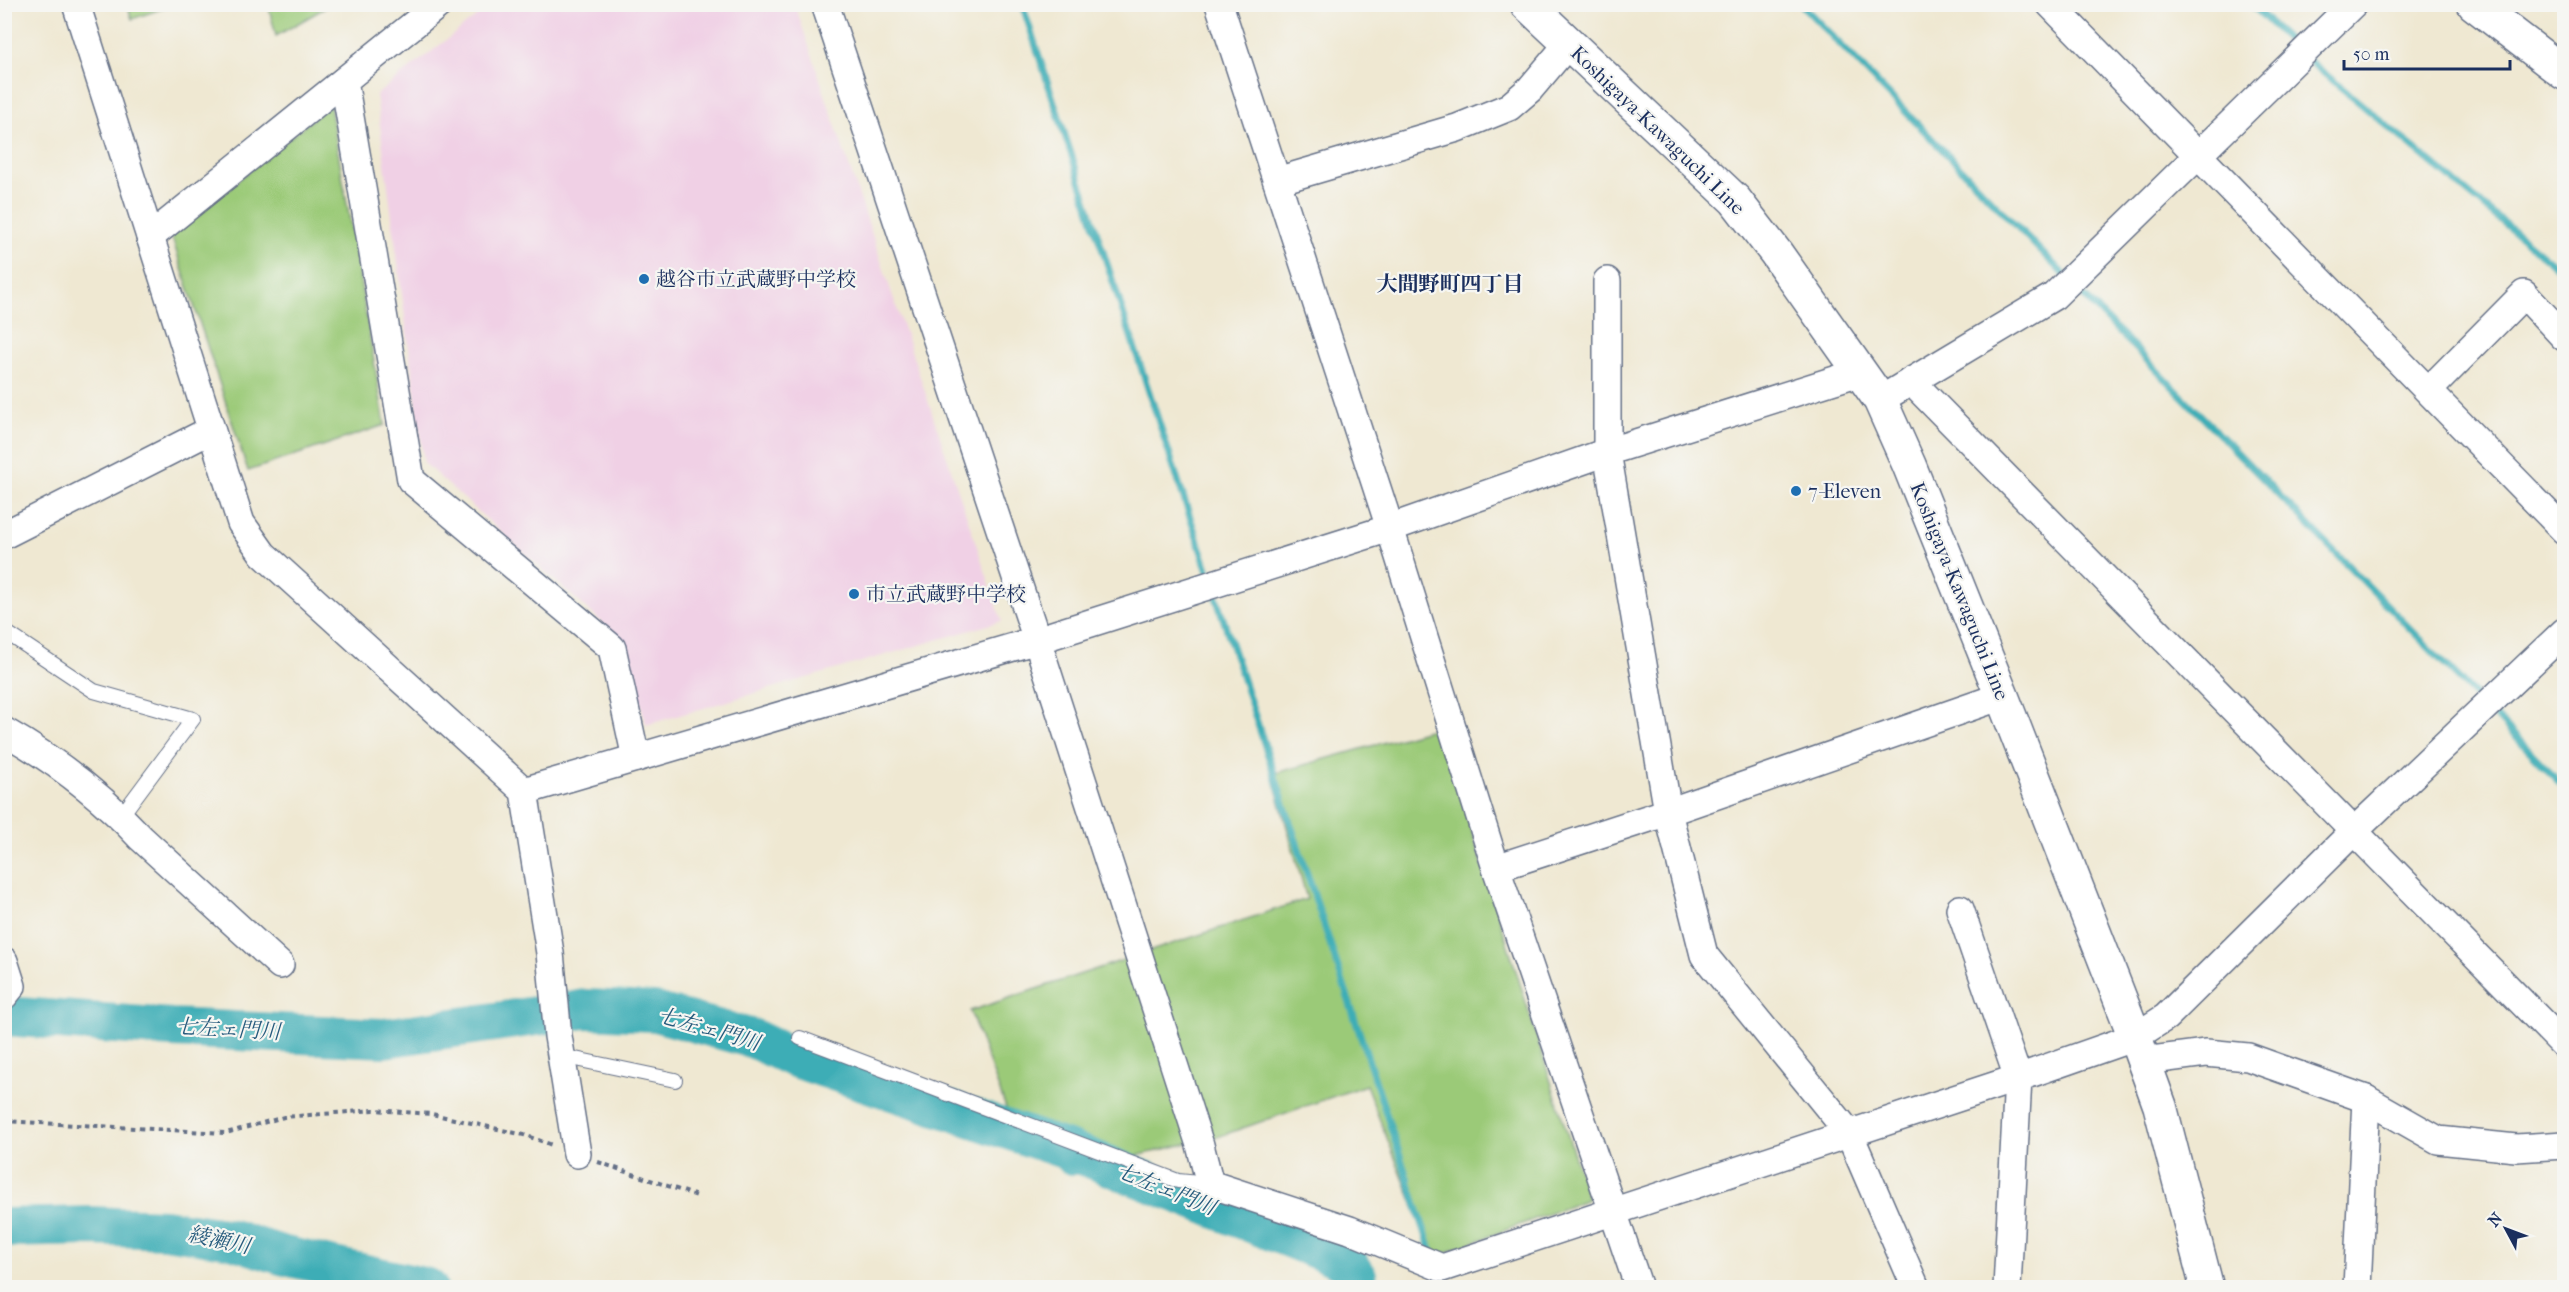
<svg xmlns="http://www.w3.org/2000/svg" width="2569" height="1292" viewBox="0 0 2569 1292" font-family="'IM FELL French Canon','Noto Serif JP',serif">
	<rect width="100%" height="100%" fill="#f6f6f2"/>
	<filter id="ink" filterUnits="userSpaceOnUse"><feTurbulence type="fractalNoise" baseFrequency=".0167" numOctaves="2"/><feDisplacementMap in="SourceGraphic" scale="12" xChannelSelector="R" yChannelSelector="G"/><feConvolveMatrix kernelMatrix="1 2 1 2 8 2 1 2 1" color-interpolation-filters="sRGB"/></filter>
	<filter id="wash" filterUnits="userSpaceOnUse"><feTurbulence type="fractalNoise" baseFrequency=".008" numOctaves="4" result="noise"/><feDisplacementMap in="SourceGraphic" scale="24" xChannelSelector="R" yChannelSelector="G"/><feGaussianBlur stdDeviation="1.35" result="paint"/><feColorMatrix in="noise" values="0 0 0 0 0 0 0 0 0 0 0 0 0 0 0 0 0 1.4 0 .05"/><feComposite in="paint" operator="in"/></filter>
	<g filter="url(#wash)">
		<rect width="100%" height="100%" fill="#efe8d2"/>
		<polygon fill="#f0d0e5" points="491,5 795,5 1002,621 646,725 625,643 424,463 376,95"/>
		<g fill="#9bca78" stroke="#5b7c6b" stroke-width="1.5">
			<polygon points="127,4 173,4 173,5 132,19"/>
			<polygon points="268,4 330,4 330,5 276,36"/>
			<polygon points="330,105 385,425 248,471 171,235"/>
			<polygon points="1439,727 1588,1199 1434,1257 1366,1085 1223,1135 1128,1158 1009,1116 970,1011 1307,899 1272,774"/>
		</g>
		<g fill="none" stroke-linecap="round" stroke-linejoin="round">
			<g stroke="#3cadb6" stroke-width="7">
				<polyline points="1022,4 1210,578"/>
				<polyline points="1801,4 2067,278"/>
				<polyline points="2251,4 2299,51"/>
				<polyline points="2307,59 2564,273"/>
				<polyline points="2074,286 2482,702"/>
				<polyline points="1213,588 1433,1256"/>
				<polyline points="2490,710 2564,787"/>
			</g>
			<g stroke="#3cadb6" stroke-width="40">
				<polyline points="4,1016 172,1028 384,1038 585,1009 655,1012 754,1039 792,1057 1073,1152 1073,1155 1082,1155 1348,1262 1357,1276 1359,1288"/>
				<polyline points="4,1228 91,1226 165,1229 232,1239 281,1255 428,1288"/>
			</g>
		</g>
	</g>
	<g filter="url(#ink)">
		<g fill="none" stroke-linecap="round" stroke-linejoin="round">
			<g stroke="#657087" stroke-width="16">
				<g id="lane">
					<polyline points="4,631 94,691 193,719 121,816"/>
					<polyline points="800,1038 1178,1181 1210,1184"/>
					<polyline points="561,1056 675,1080"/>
				</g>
			</g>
			<g stroke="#657087" stroke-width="30">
				<g id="street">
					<polyline points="76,4 241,523 263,554 524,791 550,953 558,1036 577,1154"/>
					<polyline points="825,4 1037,640 1200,1145 1210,1184 1350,1230 1442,1268 2018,1078 2135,1037 2166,1017 2353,832 2564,632"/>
					<polyline points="1219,4 1390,528 1496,868 1639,1288"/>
					<polyline points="2050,4 2564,530"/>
					<polyline points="344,81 411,480 612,648 636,758"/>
					<polyline points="1277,181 1457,128 1509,107 1530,89 1568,44"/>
					<polyline points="150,237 439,4"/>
					<polyline points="1607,281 1607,452 1668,812 1704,955 1849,1133 1916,1288"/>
					<polyline points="1911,381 2564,1045"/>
					<polyline points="2429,390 2524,294 2564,337"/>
					<polyline points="1880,400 2054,296 2353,4"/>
					<polyline points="4,535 211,430"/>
					<path d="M4,731C55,760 101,795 141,838L280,965"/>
					<polyline points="524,791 1037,640 1390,528 1607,452 1860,372"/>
					<polyline points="1496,868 1668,812 2002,696"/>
					<polyline points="1960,909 2018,1078 2007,1288"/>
					<polyline points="4,961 12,986 4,996"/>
					<polyline points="2144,1061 2206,1053 2248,1057 2366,1099 2438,1140 2516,1148 2564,1145"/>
					<polyline points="2357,1288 2366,1099"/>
				</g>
			</g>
			<g stroke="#657087" stroke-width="36">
				<g id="secondary">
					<polyline points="1527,4 1735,200 1776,253 1880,400 1909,465 2002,696 2135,1037 2160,1106 2207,1288"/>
					<polyline points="2474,4 2564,73"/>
				</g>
			</g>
			<g stroke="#657087" stroke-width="4" stroke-dasharray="4.5 4.5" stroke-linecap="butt">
				<polyline points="4,1121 226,1133 284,1117 374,1110 432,1114 524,1135 552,1145"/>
				<polyline points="598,1162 697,1196"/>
			</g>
			<use href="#lane" stroke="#fff" stroke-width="14"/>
			<use href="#street" stroke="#fff" stroke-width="27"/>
			<use href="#secondary" stroke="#fff" stroke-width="33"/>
		</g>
	</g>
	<g fill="#1f6fb2" stroke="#f6f6f2" stroke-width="2">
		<circle cx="644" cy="279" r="6"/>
		<circle cx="1796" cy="491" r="6"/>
		<circle cx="854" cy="594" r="6"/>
	</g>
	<g text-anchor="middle" stroke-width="4.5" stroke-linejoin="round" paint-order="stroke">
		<g font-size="20" fill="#1b2f5e" stroke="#f6f6f2">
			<text transform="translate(1658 130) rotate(44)" y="7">Koshigaya-Kawaguchi Line</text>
			<text transform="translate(1960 591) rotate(68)" y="7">Koshigaya-Kawaguchi Line</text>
		</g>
		<g font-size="20" fill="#1b2f5e" stroke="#f6f6f2" text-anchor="start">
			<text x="656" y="286">越谷市立武蔵野中学校</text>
			<text x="1808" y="498">7-Eleven</text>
			<text x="866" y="601">市立武蔵野中学校</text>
		</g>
		<g font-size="21" font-weight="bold" fill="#1b2f5e" stroke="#f6f6f2">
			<text x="1450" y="291">大間野町四丁目</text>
		</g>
		<g font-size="21" font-style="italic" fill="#275b7d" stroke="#f6f6f2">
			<text transform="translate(228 1029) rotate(3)" y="7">七左ェ門川</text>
			<text transform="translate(709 1029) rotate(16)" y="7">七左ェ門川</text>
			<text transform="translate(1166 1189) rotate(22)" y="7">七左ェ門川</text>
			<text transform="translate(219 1240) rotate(12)" y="7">綾瀬川</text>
		</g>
	</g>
	<rect width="2569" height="1292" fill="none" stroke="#f6f6f2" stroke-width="24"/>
	<g transform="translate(2506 1229) rotate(311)" stroke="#f6f6f2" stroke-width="4.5" paint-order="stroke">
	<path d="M0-4.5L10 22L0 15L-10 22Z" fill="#1b2f5e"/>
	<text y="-9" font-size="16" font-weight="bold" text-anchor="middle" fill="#1b2f5e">N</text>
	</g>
	<path d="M2344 60v9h166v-9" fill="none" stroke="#1b2f5e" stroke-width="3"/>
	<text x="2353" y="60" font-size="18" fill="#1b2f5e" stroke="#f6f6f2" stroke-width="4.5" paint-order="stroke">50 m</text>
</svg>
